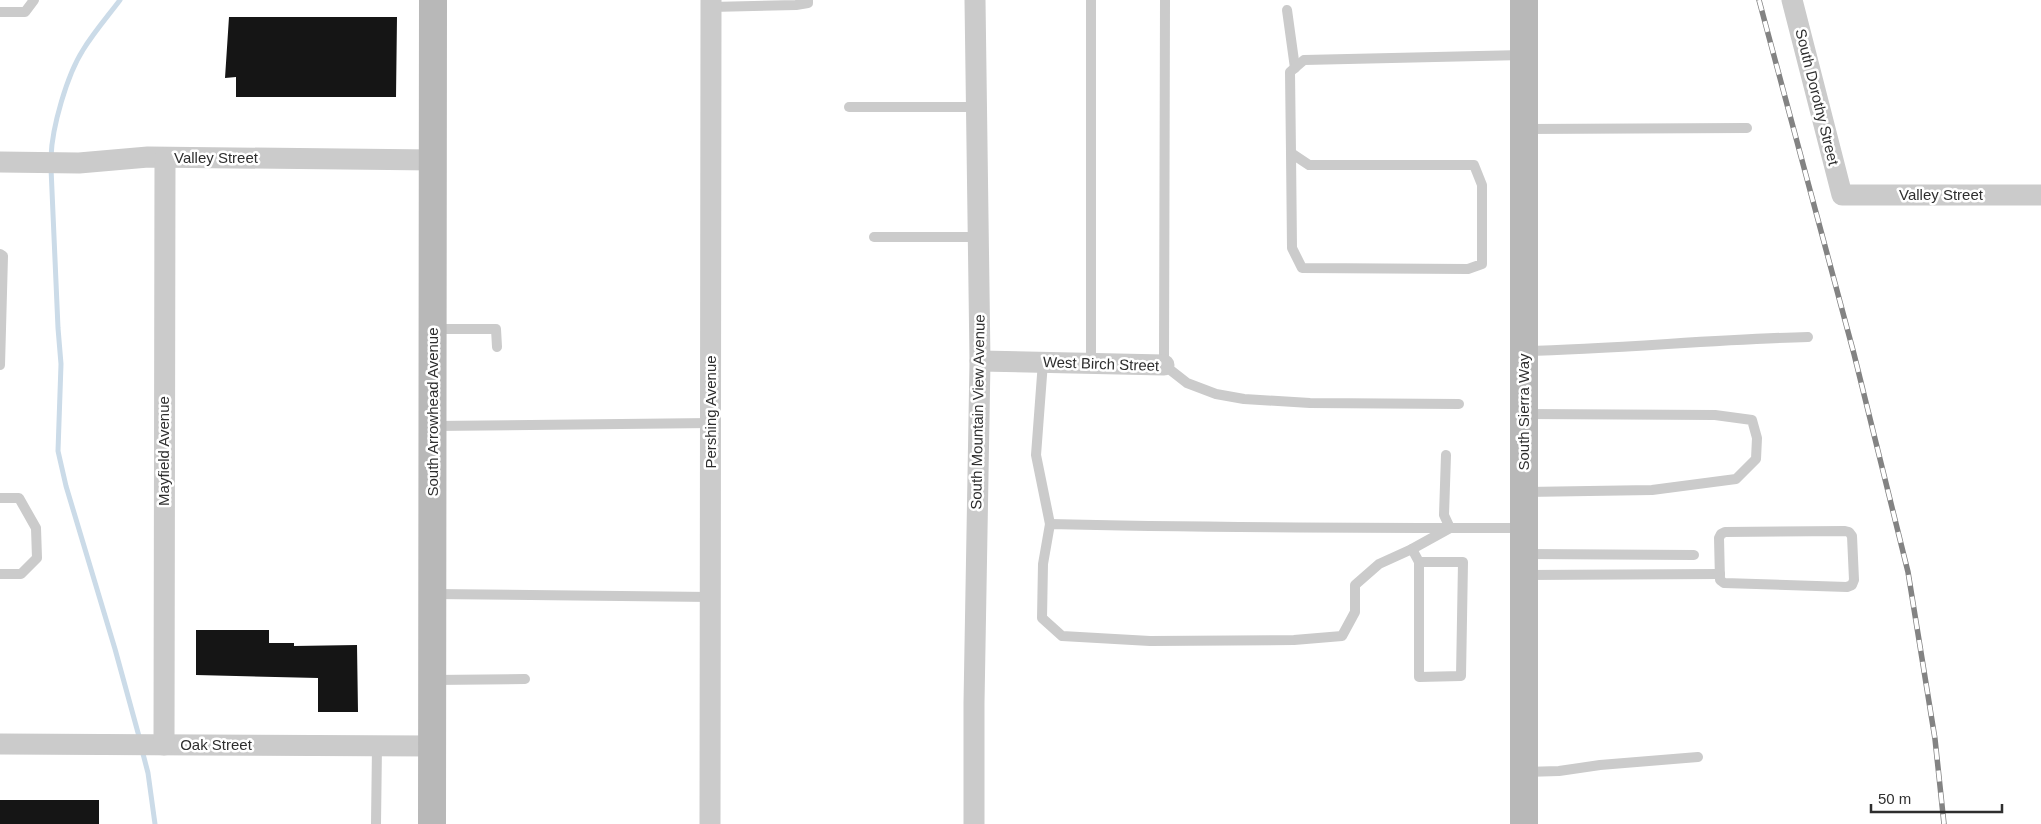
<svg xmlns="http://www.w3.org/2000/svg" width="2041" height="824" viewBox="0 0 2041 824" font-family="Arial,sans-serif">
	<rect width="100%" height="100%" fill="#fff"/>
	<g fill="none" stroke-linecap="round" stroke-linejoin="round">
		<g stroke="#cbdbe8" stroke-width="5">
			<path d="M51,157C52,127 67,75 83,50C94,32 108,16 120,0"/>
			<polyline points="51,168 58,328 61,364 58,451 66,486 115,649 140,740"/>
			<polyline points="142,750 148,773 155,824"/>
		</g>
	</g>
	<g fill="#151515">
		<polygon points="229,17 397,17 396,97 236,97 236,77 225,78"/>
		<polygon points="196,630 269,630 269,643 294,643 294,646 357,645 358,712 318,712 318,678 196,675"/>
		<rect x="0" y="800" width="99" height="24"/>
	</g>
	<g fill="none" stroke-linecap="round" stroke-linejoin="round">
		<g stroke="#cbcbcb" stroke-width="10">
			<polyline points="1091,0 1091,363"/>
			<polyline points="1165,0 1164,365 1187,383 1216,394 1244,399 1310,403 1459,404"/>
			<polyline points="711,7 796,5 808,3 808,0"/>
			<polyline points="1287,10 1295,68"/>
			<polyline points="0,12 25,12 34,0"/>
			<polyline points="849,107 976,107"/>
			<polyline points="1525,129 1747,128"/>
			<polyline points="1291,153 1292,248 1302,268 1468,269 1482,264 1482,185 1474,165 1309,165 1291,153 1290,72 1304,60 1523,55"/>
			<polyline points="874,237 978,237"/>
			<polyline points="0,254 3,256 0,365"/>
			<polyline points="434,329 496,329 497,347"/>
			<path d="M1525,351C1620,349 1714,339 1808,337"/>
			<polyline points="1043,362 1036,455 1050,524"/>
			<polyline points="1525,414 1715,415 1752,420 1757,438 1756,459 1736,479 1652,490 1526,492"/>
			<polyline points="434,426 711,423"/>
			<polyline points="1446,455 1444,515 1450,528"/>
			<polyline points="0,498 19,498 36,528 37,558 21,574 0,574"/>
			<path d="M1450,528L1412,549L1379,564L1355,585V612L1342,636L1294,640L1150,641L1062,636L1042,618L1043,564L1050,524C1208,528 1365,528 1523,528"/>
			<polygon points="1845,531 1849,532 1852,536 1854,580 1852,585 1847,587 1724,583 1720,580 1719,538 1721,534 1725,532"/>
			<polyline points="1412,549 1419,562 1419,677 1461,676 1463,562 1419,562"/>
			<polyline points="1525,554 1694,555"/>
			<polyline points="1525,575 1720,574"/>
			<polyline points="433,594 711,597"/>
			<polyline points="433,680 525,679"/>
			<polyline points="1525,772 1559,771 1600,765 1698,757"/>
			<polyline points="376,824 377,746"/>
		</g>
		<g stroke="#cbcbcb" stroke-width="21">
			<polyline points="1792,0 1842,195 2041,195"/>
			<polyline points="0,162 79,163 148,157 433,160"/>
			<polyline points="980,361 1164,365"/>
			<polyline points="0,744 432,746"/>
			<polyline points="164,745 165,158"/>
			<polyline points="710,824 711,0"/>
			<polyline points="974,824 974,703 980,361 975,0"/>
		</g>
		<g stroke="#b8b8b8" stroke-width="28">
			<polyline points="1524,0 1524,824"/>
			<polyline points="432,824 433,0"/>
		</g>
		<g stroke="#838383" stroke-width="5.5">
			<polyline id="rail" points="1759,0 1854,354 1908,572 1935,739 1944,824"/>
		</g>
		<use href="#rail" stroke="#fff" stroke-width="4" stroke-dasharray="11" stroke-linecap="butt"/>
	</g>
	<g text-anchor="middle" stroke-width="5" stroke-linejoin="round" paint-order="stroke">
		<g font-size="15" fill="#2e2e2e" stroke="#fff">
			<text transform="translate(1817 97) rotate(76)" y="5">South Dorothy Street</text>
			<text x="216" y="163">Valley Street</text>
			<text x="1941" y="200">Valley Street</text>
			<text transform="translate(1101 364) rotate(2)" y="5">West Birch Street</text>
			<text transform="translate(433 412) rotate(-90)" y="5">South Arrowhead Avenue</text>
			<text transform="translate(711 412) rotate(-90)" y="5">Pershing Avenue</text>
			<text transform="translate(978 412) rotate(-89)" y="5">South Mountain View Avenue</text>
			<text transform="translate(1524 412) rotate(-90)" y="5">South Sierra Way</text>
			<text transform="translate(164 451) rotate(-90)" y="5">Mayfield Avenue</text>
			<text x="216" y="750">Oak Street</text>
		</g>
	</g>
	<path d="M1871 804v8h131v-8" fill="none" stroke="#2e2e2e" stroke-width="2.5"/>
	<text x="1878" y="804" font-size="15" fill="#2e2e2e" stroke="#ffffff" stroke-width="4" paint-order="stroke">50 m</text>
</svg>
